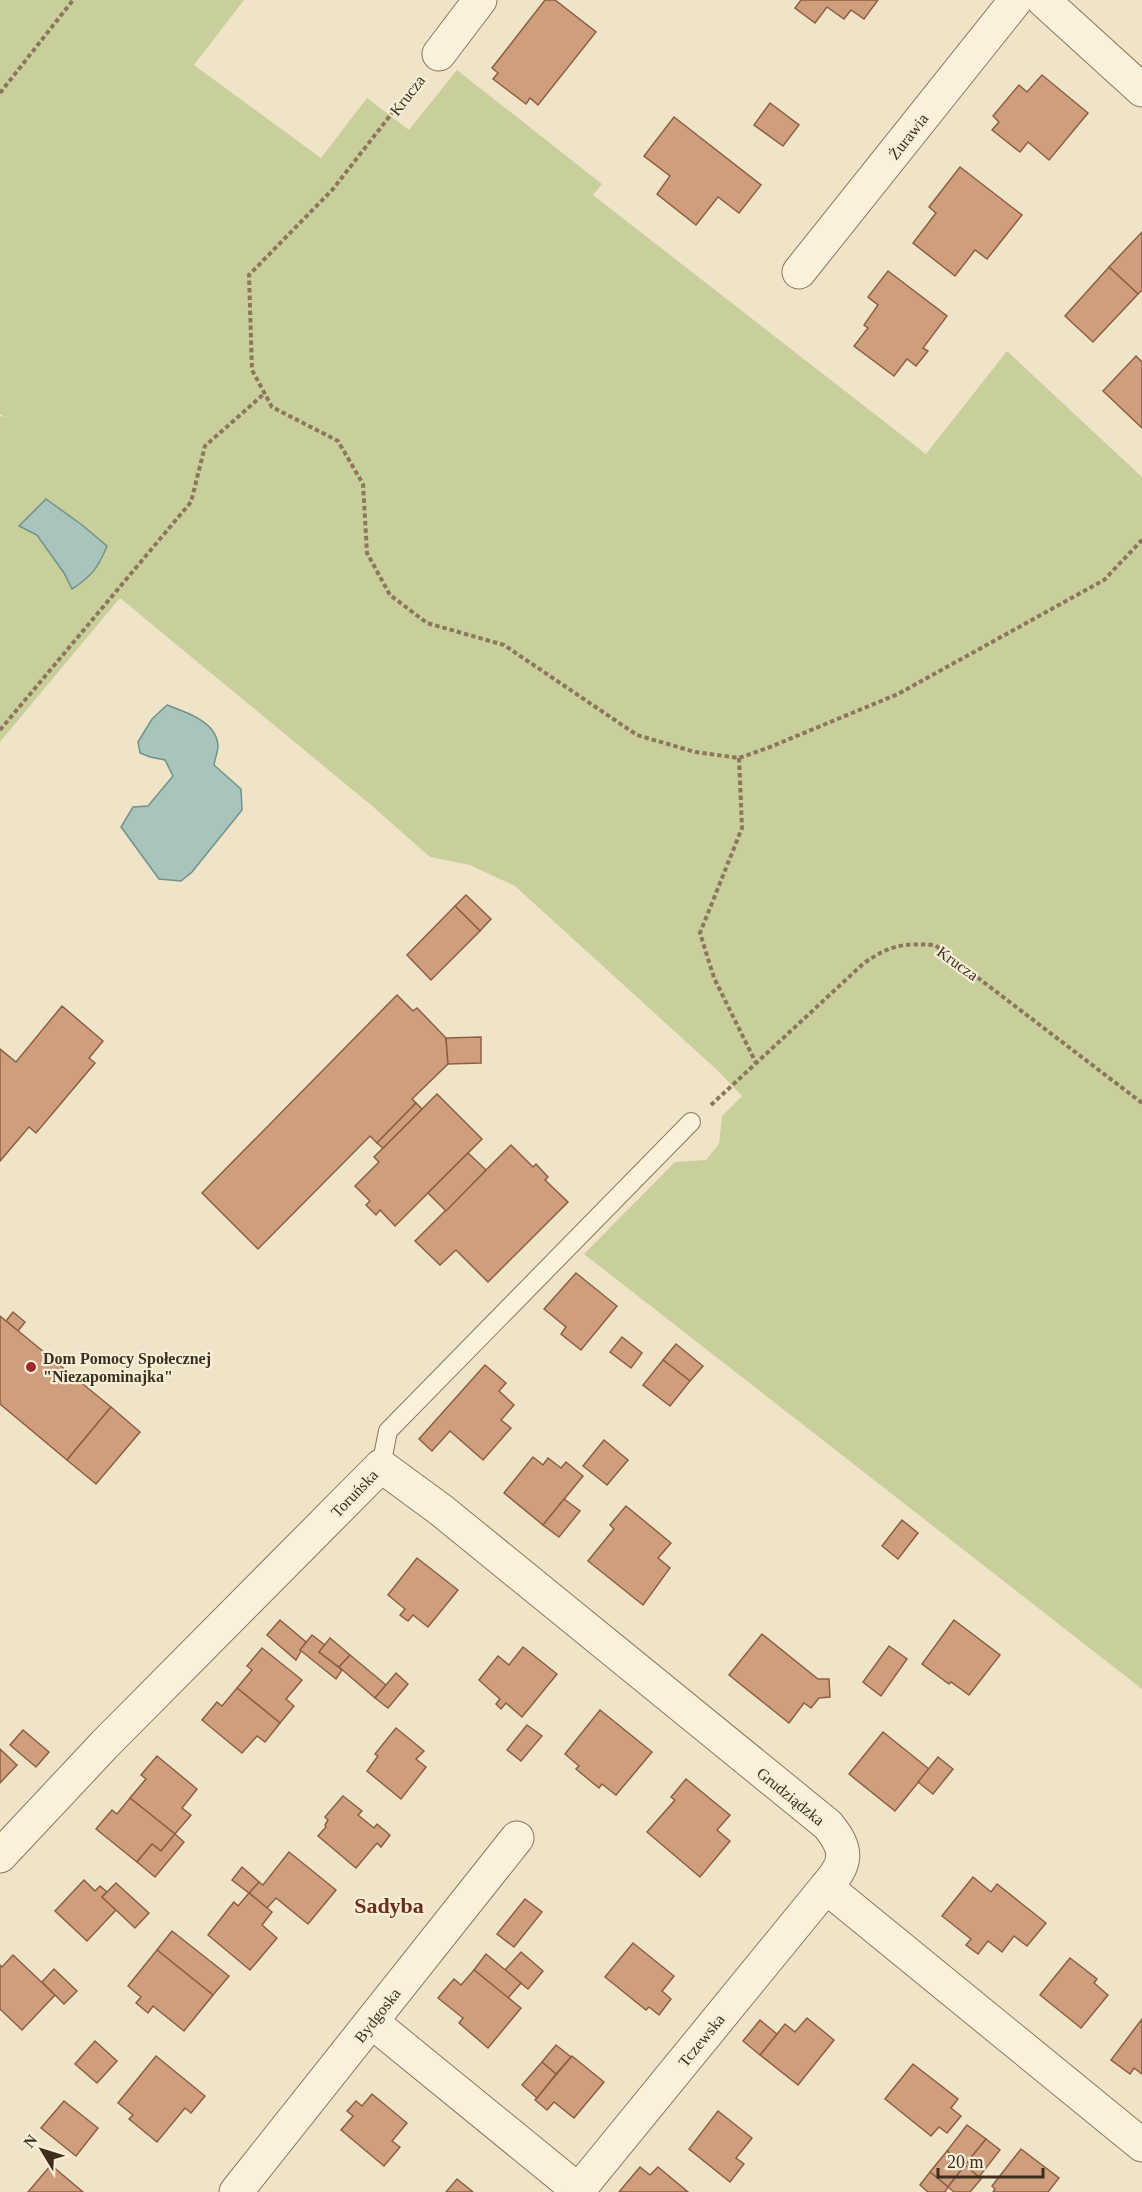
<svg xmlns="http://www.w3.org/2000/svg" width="1142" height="2192" viewBox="0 0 1142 2192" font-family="Georgia,serif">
	<rect width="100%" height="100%" fill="#f0e4c8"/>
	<path fill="#c9cf9b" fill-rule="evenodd" d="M0,0H244L194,65L321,158L367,98L409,130L457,70L602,184L593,195L926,454L1007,351L1142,477V1689L584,1254L675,1162L706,1160L719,1144L722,1116L742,1096L717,1070L515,886L470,865L430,857L371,805L120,598L0,742V416L5,417L0,414ZM46,499L82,525L73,589L64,573L37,535Z"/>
	<g fill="#a9c4bc" stroke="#6f938a" stroke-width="1.5">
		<path d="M46,499L82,525L107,546C98,568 92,576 72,589L64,573L37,535L19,526Z"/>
		<path d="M167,705C185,712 217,721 218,746C218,751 215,759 214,765L241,789L242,810L192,872L181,881L159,879L121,827L133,807L148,806L173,776L165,760L150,757L140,753L138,742L152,719Z"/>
	</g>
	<g fill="#cf9f7d" stroke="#8d5f41" stroke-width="1.5">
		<polygon points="545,0 555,0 596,32 538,105 530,98 526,104 493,79 498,73 492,68"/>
		<polygon points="801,0 878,0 864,19 851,10 844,19 827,7 815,23 795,8"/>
		<polygon points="1042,75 1088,113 1049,160 1028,142 1020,152 992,130 999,122 993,116 1019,85 1027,92"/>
		<polygon points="770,103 799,125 783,146 754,125"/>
		<polygon points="674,117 761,185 739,213 718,197 696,225 657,194 670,176 644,156"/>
		<polygon points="960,167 1022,215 987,259 975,250 955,276 913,243 936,213 929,207"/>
		<polygon points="1142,232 1142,290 1138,294 1109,267"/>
		<polygon points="1109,267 1138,294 1093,342 1065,316"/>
		<polygon points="888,271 947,316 923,348 928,351 916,366 907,359 894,376 854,346 868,328 864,325 878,305 868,297"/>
		<polygon points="1136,356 1142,362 1142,428 1103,391"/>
		<polygon points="466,895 491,919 480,931 455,906"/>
		<polygon points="455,906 480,931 431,980 407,955"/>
		<polygon points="397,995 413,1011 417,1008 446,1038 448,1064 412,1099 416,1103 377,1143 370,1136 258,1249 202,1193"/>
		<polygon points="62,1006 103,1041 89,1058 95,1063 36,1133 29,1127 0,1161 0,1049 16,1062"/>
		<polygon points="481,1037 481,1063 448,1064 446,1038"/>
		<polygon points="437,1094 482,1139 395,1226 380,1210 376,1215 366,1205 370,1201 355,1186 379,1162 374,1157"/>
		<polygon points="416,1103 422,1109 383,1148 377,1143"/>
		<polygon points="511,1145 533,1167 536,1164 548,1177 545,1180 568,1202 488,1282 456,1250 440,1265 415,1241"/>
		<polygon points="468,1153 486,1170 446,1211 428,1193"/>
		<polygon points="576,1273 617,1306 581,1350 561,1334 566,1327 544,1309"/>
		<polygon points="13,1312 25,1322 18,1331 6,1321"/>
		<polygon points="0,1316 111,1407 67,1460 0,1404"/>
		<polygon points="622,1337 642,1353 631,1368 610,1352"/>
		<polygon points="676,1344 703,1366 690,1381 663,1360"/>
		<polygon points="663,1360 690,1381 670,1406 643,1385"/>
		<polygon points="485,1365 506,1383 499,1391 514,1405 501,1420 511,1428 483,1460 450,1431 432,1451 419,1439"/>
		<polygon points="111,1407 140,1432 96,1484 67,1460"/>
		<polygon points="604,1440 628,1460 607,1485 583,1466"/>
		<polygon points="533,1457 543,1465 548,1458 561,1468 566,1462 583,1476 543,1525 504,1493"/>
		<polygon points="564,1499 580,1511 559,1537 543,1525"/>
		<polygon points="626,1506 671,1543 658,1558 670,1568 643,1605 588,1561 614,1529 610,1525"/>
		<polygon points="902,1520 918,1533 898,1559 882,1546"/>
		<polygon points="417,1558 458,1590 428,1627 413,1615 408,1621 400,1615 405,1609 388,1595"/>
		<polygon points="280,1620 306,1642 296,1660 267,1635"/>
		<polygon points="954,1620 1000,1655 969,1695 951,1682 949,1684 922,1664"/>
		<polygon points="762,1634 818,1679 829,1679 830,1697 819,1698 811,1708 804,1703 789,1723 729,1675"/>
		<polygon points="312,1635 325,1645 319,1652 342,1670 336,1679 300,1650"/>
		<polygon points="330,1638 350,1655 339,1667 319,1652"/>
		<polygon points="889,1646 907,1659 881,1696 863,1682"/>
		<polygon points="523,1647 557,1674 522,1717 506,1703 501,1709 496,1704 500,1699 479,1680 498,1656 509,1665"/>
		<polygon points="262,1648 302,1680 286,1699 294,1706 280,1723 237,1688 252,1670 247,1666"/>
		<polygon points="350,1655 386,1685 375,1698 339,1667"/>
		<polygon points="396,1673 408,1684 388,1708 375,1698"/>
		<polygon points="237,1688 280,1723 265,1742 257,1736 242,1753 202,1720 217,1702 222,1706"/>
		<polygon points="600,1710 652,1752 616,1795 602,1784 599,1788 576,1769 579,1766 565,1754"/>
		<polygon points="527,1725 542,1736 521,1761 507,1750"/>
		<polygon points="396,1728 424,1751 416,1759 426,1767 401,1799 367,1771 378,1756 375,1754"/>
		<polygon points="23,1730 49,1752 36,1767 10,1745"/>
		<polygon points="883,1732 929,1769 895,1811 849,1774"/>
		<polygon points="0,1749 17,1765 0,1783"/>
		<polygon points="157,1756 197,1789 182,1808 191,1815 175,1834 130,1798 146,1779 141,1775"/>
		<polygon points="938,1757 953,1769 933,1794 918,1782"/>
		<polygon points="686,1779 730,1815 717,1830 730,1841 700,1877 647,1832 675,1800 671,1797"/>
		<polygon points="343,1796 362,1811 358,1815 374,1828 377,1824 390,1835 381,1847 377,1843 356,1868 318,1836 326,1827 325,1825 328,1820 325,1817"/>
		<polygon points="130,1798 175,1834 161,1851 152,1844 137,1862 96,1829 112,1810 117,1814"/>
		<polygon points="175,1834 184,1842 155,1877 137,1862 152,1844 161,1851"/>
		<polygon points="289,1852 336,1890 308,1924 276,1898 267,1908 249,1893 259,1882 263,1885"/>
		<polygon points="242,1867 259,1882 249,1893 232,1880"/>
		<polygon points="973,1877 991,1892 997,1884 1046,1923 1027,1946 1014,1936 1002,1952 988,1941 978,1954 966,1945 971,1939 942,1916"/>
		<polygon points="84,1880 95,1891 100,1886 107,1892 102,1897 116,1910 87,1941 55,1911"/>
		<polygon points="116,1883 149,1913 135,1928 102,1897"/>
		<polygon points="249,1893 272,1912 262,1925 277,1938 250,1970 208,1935 234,1902 238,1906"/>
		<polygon points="525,1899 542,1912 514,1947 497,1934"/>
		<polygon points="172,1931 229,1976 213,1995 157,1950"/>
		<polygon points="633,1943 674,1976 662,1991 671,1999 659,2015 649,2007 646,2010 605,1977"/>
		<polygon points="157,1950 213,1995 184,2031 153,2006 148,2013 136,2003 141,1997 128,1986"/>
		<polygon points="521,1952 543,1971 528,1989 505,1970"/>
		<polygon points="486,1954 521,1983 508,1998 474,1970"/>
		<polygon points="13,1955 55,1995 22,2030 0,2009 0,1965 2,1967"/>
		<polygon points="1070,1958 1097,1979 1094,1983 1108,1995 1081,2028 1040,1995"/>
		<polygon points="54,1969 77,1991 64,2004 42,1982"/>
		<polygon points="474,1970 521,2008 488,2048 459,2023 463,2018 438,1998 454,1979 461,1985"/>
		<polygon points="807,2018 834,2040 798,2085 760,2055 785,2024 795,2032"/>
		<polygon points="1142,2019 1142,2074 1134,2068 1130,2074 1111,2060"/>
		<polygon points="760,2020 777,2034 760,2055 743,2041"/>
		<polygon points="95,2041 117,2061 97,2083 75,2064"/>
		<polygon points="556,2045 571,2057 556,2074 542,2062"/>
		<polygon points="156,2056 205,2096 191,2113 185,2108 157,2142 129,2119 133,2115 118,2103"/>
		<polygon points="572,2056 604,2082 574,2118 554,2102 547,2110 535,2100"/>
		<polygon points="542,2062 556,2074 537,2098 522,2085"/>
		<polygon points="913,2064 958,2099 951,2108 961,2116 947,2133 939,2127 931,2136 885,2099"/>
		<polygon points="372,2094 407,2123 392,2141 400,2147 384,2166 341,2130 353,2116 347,2111 356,2101 362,2106"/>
		<polygon points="64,2101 98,2128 76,2156 41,2128"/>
		<polygon points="718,2111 752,2138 736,2158 744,2164 730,2182 689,2149"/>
		<polygon points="967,2125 986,2139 965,2165 947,2151"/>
		<polygon points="986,2139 1000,2150 979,2177 965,2165"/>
		<polygon points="1021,2149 1059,2178 1048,2192 993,2192 995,2189 992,2186"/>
		<polygon points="947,2151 965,2165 948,2187 930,2172"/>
		<polygon points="51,2165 83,2192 28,2192"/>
		<polygon points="965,2165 981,2179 970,2192 954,2192 948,2187"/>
		<polygon points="640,2167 650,2175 658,2167 688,2192 619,2192"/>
		<polygon points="930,2172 948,2187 945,2192 928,2192 920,2185"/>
		<polygon points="457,2179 473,2192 446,2192"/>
	</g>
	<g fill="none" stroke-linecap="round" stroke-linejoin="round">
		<g stroke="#8d765c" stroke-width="20">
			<polyline id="service" points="381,1466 388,1431 691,1122"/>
		</g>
		<g stroke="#8d765c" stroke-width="35">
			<g id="minor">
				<polyline points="1043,0 1142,90"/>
				<polyline points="439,54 480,0"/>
				<polyline points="799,272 1016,0"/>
				<path d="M0,1856L105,1744L381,1466L441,1510L828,1825C849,1851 847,1863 826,1887L1142,2145"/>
				<polyline points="372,2022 578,2190"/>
				<polyline points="236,2192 517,1838"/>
				<polyline points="577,2192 826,1887"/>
			</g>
		</g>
		<g stroke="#8d765c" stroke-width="4" stroke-dasharray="4.5 3" stroke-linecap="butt">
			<polyline points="417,81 333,189 249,275 252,370 272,407 338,441 363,484 367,553 390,595 427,623 504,645 637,735 695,752 739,758 770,747 898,694 1104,580 1142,540"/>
			<polyline points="0,93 73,0"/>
			<polyline points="0,730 191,502 205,446 265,393"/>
			<polyline points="739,758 742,828 700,933 714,978 756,1063"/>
			<path d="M711,1105L864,963C891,945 902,943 935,945L1142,1103"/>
		</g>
		<use href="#service" stroke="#faf1dc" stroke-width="18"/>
		<use href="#minor" stroke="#faf1dc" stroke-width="33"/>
	</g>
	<circle fill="#9e2a2b" stroke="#f7eed8" stroke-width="2" cx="31" cy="1367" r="6"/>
	<g text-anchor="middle" stroke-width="4.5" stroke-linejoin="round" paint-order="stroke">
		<g font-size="16" fill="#3d2e20" stroke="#f7eed8">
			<text transform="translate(407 95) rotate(-52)" y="6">Krucza</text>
			<text transform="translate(908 136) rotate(-52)" y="6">Żurawia</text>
			<text transform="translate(958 963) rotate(36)" y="6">Krucza</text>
			<text transform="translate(354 1493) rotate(-46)" y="6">Toruńska</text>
			<text transform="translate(791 1796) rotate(39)" y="6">Grudziądzka</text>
			<text transform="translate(377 2015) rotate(-52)" y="6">Bydgoska</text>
			<text transform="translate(701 2040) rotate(-51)" y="6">Tczewska</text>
		</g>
		<g font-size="16" font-weight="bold" fill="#3d2e20" stroke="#f7eed8" text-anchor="start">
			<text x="43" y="1364">Dom Pomocy Społecznej<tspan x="43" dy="18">"Niezapominajka"</tspan></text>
		</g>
		<g font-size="22" font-weight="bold" fill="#6b2e1e" stroke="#f7eed8">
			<text x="389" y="1913">Sadyba</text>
		</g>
	</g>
	<g transform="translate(42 2150) rotate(308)" stroke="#f7eed8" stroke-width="4.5" paint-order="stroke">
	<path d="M0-4.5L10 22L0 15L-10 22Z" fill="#3d2e20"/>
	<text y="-9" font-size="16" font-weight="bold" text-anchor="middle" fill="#3d2e20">N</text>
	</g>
	<path d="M938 2168v9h105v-9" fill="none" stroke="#3d2e20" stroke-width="3"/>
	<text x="947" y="2168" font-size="18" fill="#3d2e20" stroke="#f7eed8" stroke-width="4.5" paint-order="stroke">20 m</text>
</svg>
